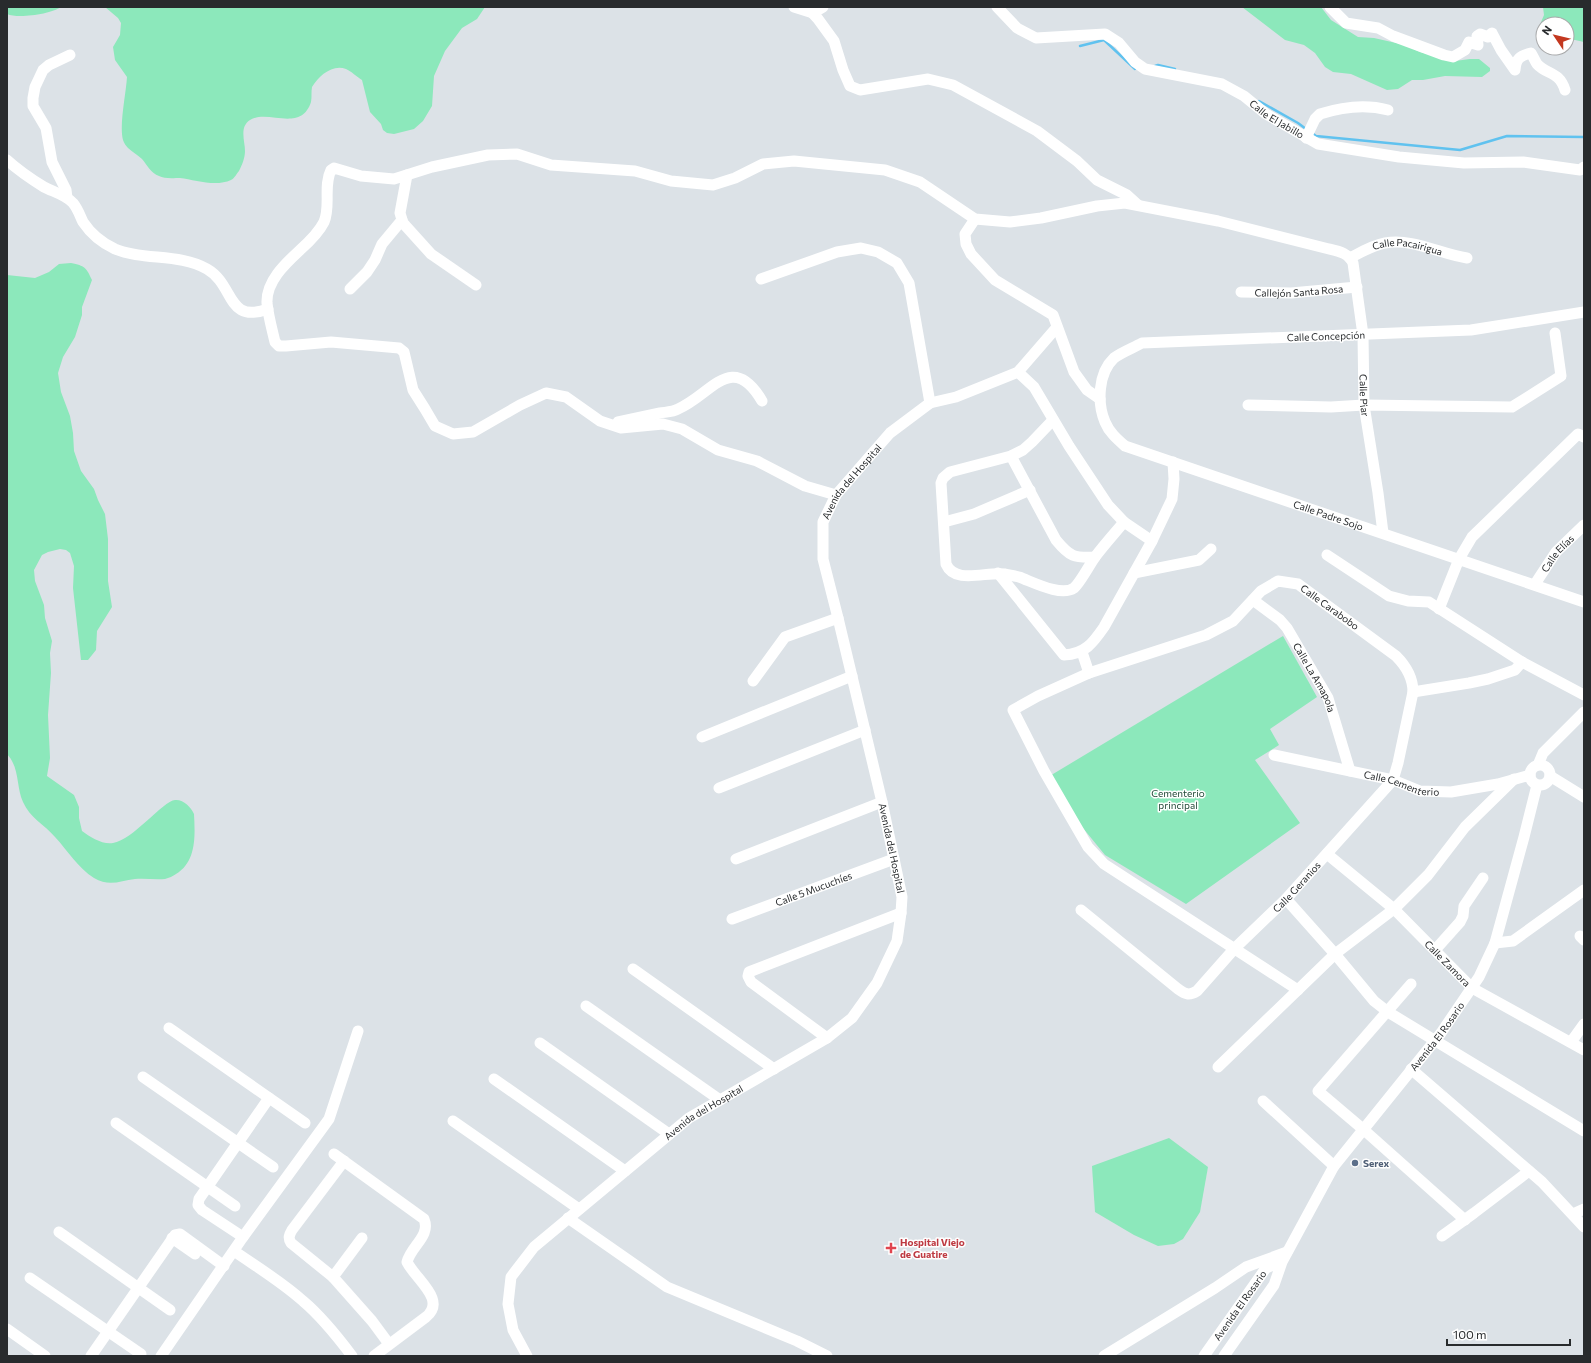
<svg xmlns="http://www.w3.org/2000/svg" width="1591" height="1363" viewBox="0 0 1591 1363" font-family="Commissioner,sans-serif">
	<rect width="100%" height="100%" fill="#dce2e7"/>
	<g fill="#8ce8bb">
		<path d="M7,7H61C51,14 18,19 7,14Z"/>
		<path d="M105,7H485L477,19L462,28L445,51L434,76L432,106L423,121L414,129L394,134L387,133L383,130L381,124L370,112L362,80C357,77 351,71 346,69C332,64 319,76 312,87C311,92 312,97 311,102C301,133 268,109 250,120C239,127 245,141 245,151C245,158 242,165 239,171C236,174 235,178 231,180C216,187 195,180 180,178C174,178 164,179 159,176C151,173 147,165 142,159C138,155 132,152 128,148C126,146 124,143 123,140C119,125 126,94 127,77L115,60L113,47L120,35L121,23L118,18Z"/>
		<polygon points="1242,7 1321,7 1331,20 1358,37 1374,38 1405,45 1420,52 1455,61 1470,59 1479,59 1490,68 1490,71 1482,77 1445,76 1423,80 1412,80 1398,89 1387,90 1351,74 1333,72 1325,67 1315,53 1304,45 1285,40"/>
		<polygon points="1543,7 1584,7 1584,42 1575,40 1567,40 1567,24 1543,24 1543,32 1540,30 1539,27 1544,15"/>
		<path d="M71,263C85,266 86,267 92,280L82,307V315L75,337L63,357L58,373L61,392L70,416L73,433L74,451L81,471L94,489L98,500L105,514L108,539V581L112,607L97,631L96,650L88,660H81L73,588L74,566L70,553L66,550L60,549L48,552L42,555L34,570L35,581L44,605L45,618L52,641L50,653L51,673L48,715L50,758L47,776L74,795L79,807V818L82,831C90,837 103,845 113,843C133,840 163,801 175,800C183,799 191,807 194,814C195,835 197,861 176,874C173,876 169,878 165,879C155,880 145,878 135,879C120,881 109,887 94,878C78,868 68,851 55,837C44,824 30,818 23,802C16,787 20,768 7,754V275L35,278L49,272L59,264Z"/>
		<polygon points="1283,636 1317,697 1270,729 1279,745 1255,760 1300,823 1186,904 1105,855 1078,822 1048,777"/>
		<polygon points="1169,1138 1208,1167 1200,1212 1183,1239 1174,1244 1158,1246 1134,1235 1095,1212 1092,1166"/>
	</g>
	<g fill="none" stroke-linecap="round" stroke-linejoin="round">
		<g stroke="#60c2ef" stroke-width="2.5">
			<polyline points="1080,46 1104,40 1135,69"/>
			<polyline points="1155,66 1158,65 1175,69"/>
			<polyline points="1259,101 1298,123 1306,129"/>
			<polyline points="1312,133 1316,136 1460,150 1507,136 1584,137"/>
		</g>
		<g stroke="#fff" stroke-width="11">
			<polyline points="794,7 813,13 823,7"/>
			<polyline points="807,7 818,19 834,41 843,70 850,86 860,90 928,79 953,85 1037,131 1077,161 1097,180 1127,195 1138,205"/>
			<path id="s1" d="M997,7L1017,28L1036,38L1105,34L1119,43L1135,62L1145,69L1222,84L1244,96L1266,114L1318,144L1399,157L1464,163L1523,162L1580,170L1584,167"/>
			<path d="M1330,7L1346,23L1378,28L1393,36L1444,55L1453,57L1465,50L1469,42L1478,45L1477,36L1480,34L1488,37L1492,33L1501,50L1515,70C1516,58 1520,56 1531,53C1533,56 1535,61 1537,64C1547,75 1559,71 1565,90"/>
			<path d="M1306,138L1315,119L1320,114C1342,107 1366,104 1388,110"/>
			<path d="M7,160C18,170 31,179 44,187C54,192 66,195 73,203C78,209 80,216 83,222C91,234 102,243 115,249C144,261 179,253 207,269C235,285 226,324 268,309"/>
			<polyline points="407,175 400,213 403,223 431,254 476,285"/>
			<polyline points="67,198 66,190 52,162 46,128 33,106 33,98 35,87 43,70 49,65 70,55"/>
			<polyline points="975,219 965,234 966,244 971,254 995,280 1053,315 1074,372 1087,390 1100,399"/>
			<path id="s2" d="M1350,258C1361,252 1373,245 1385,243C1413,238 1440,254 1467,258"/>
			<polyline points="761,279 837,252 861,248 878,252 897,263 909,283 930,403"/>
			<polyline points="350,289 367,272 375,260 382,244 402,220"/>
			<path id="s3" d="M1241,292L1291,293L1357,287"/>
			<path id="s4" d="M1584,312L1471,330L1142,343C1133,348 1122,352 1114,358C1098,373 1097,403 1105,422C1109,432 1117,439 1125,446L1584,602"/>
			<polyline points="1018,372 1034,387 1069,446 1108,505 1124,522 1152,541"/>
			<polyline points="1248,405 1331,407 1364,405 1512,407 1561,376 1555,333"/>
			<path d="M1053,420L1032,442L1023,450L1011,456L950,472L943,478L941,483L946,564C955,585 987,571 1005,574C1009,575 1015,576 1019,577C1033,582 1061,597 1074,588C1080,583 1090,564 1095,557C1104,545 1114,534 1124,522"/>
			<path d="M618,422C632,419 646,416 660,413C666,412 673,412 678,409C711,395 732,350 762,401"/>
			<path d="M1011,456L1056,540C1070,557 1074,558 1095,557"/>
			<path id="s5" d="M836,495L805,486L757,461L718,450L682,429L663,424L621,428L600,421L566,397L546,393L520,405L473,432L453,434L435,426L425,409L413,390L404,352L399,348L331,342L286,346H279L275,342C272,329 268,315 267,303C266,281 286,263 300,250C309,242 319,232 324,222C331,206 323,186 331,170L334,168L361,176L394,179L432,167L488,155L517,154L551,165L635,171L671,181L713,185L735,178L763,164L794,161L885,170L920,182L975,219L1010,222L1041,218L1097,206L1125,203L1218,221L1325,248C1337,251 1348,252 1353,263L1363,335L1364,405L1378,493L1383,533"/>
			<polyline points="944,522 974,514 1030,490"/>
			<polyline points="1327,555 1389,596 1408,601 1429,602 1522,662 1584,695"/>
			<path d="M998,573L1064,655C1085,654 1093,643 1104,627L1152,541L1172,499L1174,479L1173,462"/>
			<polyline points="1134,573 1199,560 1211,549"/>
			<path id="s6" d="M1535,584L1556,552L1584,525"/>
			<path id="s7" d="M1253,600L1280,620L1287,628L1328,698L1350,771"/>
			<polyline points="1439,609 1459,559 1472,537 1578,434 1584,437"/>
			<polyline points="1082,652 1089,673"/>
			<polyline points="753,681 785,637 838,618"/>
			<polyline points="1413,692 1469,683 1488,679 1515,670 1522,662"/>
			<polyline points="702,737 852,676"/>
			<path id="s8" d="M1274,755L1393,780L1420,791L1451,792L1498,784L1530,775"/>
			<polyline points="1538,765 1543,753 1584,712"/>
			<circle cx="1540" cy="775" r="10"/>
			<polyline points="1550,776 1584,797"/>
			<polyline points="719,788 865,730"/>
			<path id="s9" d="M1327,854L1394,909L1472,988L1584,1050"/>
			<polyline points="736,859 882,802"/>
			<polyline points="1286,899 1335,954 1374,1001 1388,1012 1584,1131"/>
			<path id="s10" d="M1081,910L1178,989C1185,994 1189,996 1197,991L1235,948L1286,899L1393,780L1398,763L1413,692C1413,677 1406,666 1396,656L1298,584L1278,581L1261,591L1233,621L1206,635L1089,673L1038,696L1013,710L1044,771L1088,847L1104,864L1298,990"/>
			<path id="s11" d="M732,919L894,859"/>
			<polyline points="1580,936 1584,940"/>
			<polyline points="1495,943 1513,941 1584,890"/>
			<polyline points="1435,950 1460,922 1463,916 1464,906 1483,878"/>
			<polyline points="633,969 774,1069"/>
			<polyline points="1411,984 1318,1091 1364,1130 1465,1220"/>
			<polyline points="586,1006 720,1100"/>
			<polyline points="169,1028 305,1123"/>
			<polyline points="827,1038 751,982 748,976 749,972 901,913"/>
			<polyline points="1571,1042 1584,1024"/>
			<polyline points="540,1043 669,1134"/>
			<polyline points="1218,1067 1335,954 1394,909 1428,875 1465,827 1514,779"/>
			<polyline points="1411,1069 1542,1182 1584,1227"/>
			<polyline points="143,1077 273,1167"/>
			<polyline points="494,1079 625,1171"/>
			<polyline points="1263,1101 1334,1166"/>
			<polyline points="453,1121 579,1209"/>
			<polyline points="116,1123 235,1206"/>
			<path d="M334,1154L424,1219C431,1236 411,1246 407,1262C416,1280 447,1300 426,1317L374,1356"/>
			<path d="M344,1161L292,1230C289,1235 288,1238 291,1243L333,1277L372,1321L389,1344"/>
			<polyline points="1573,1214 1584,1209"/>
			<polyline points="568,1218 667,1287 797,1341 827,1356"/>
			<polyline points="59,1232 170,1310"/>
			<polyline points="1442,1236 1474,1213 1529,1171"/>
			<polyline points="243,1237 202,1210 198,1205 199,1199 269,1098"/>
			<polyline points="172,1238 195,1254"/>
			<path d="M234,1251C257,1267 282,1282 303,1301C322,1317 337,1336 352,1356"/>
			<polyline points="333,1277 362,1238"/>
			<polyline points="30,1278 141,1354"/>
			<polyline points="7,1329 45,1356"/>
			<polyline points="91,1356 175,1235 180,1234 224,1266"/>
			<polyline points="161,1356 243,1237 329,1119 358,1031"/>
			<path id="s12" d="M527,1356L513,1330L508,1304L511,1277L534,1247L689,1118L827,1038L852,1018L877,983L897,941L901,913L902,897L882,802L838,618L823,559V522L836,495L890,433L930,403L956,397L1018,372L1057,327"/>
			<polyline points="1104,1356 1215,1288 1246,1267 1287,1252"/>
			<path id="s13" d="M1204,1356L1266,1268L1279,1263"/>
			<path id="s14" d="M1224,1356L1274,1285L1282,1262L1334,1166L1441,1033L1479,977L1495,943L1524,837L1537,785"/>
		</g>
	</g>
	<circle fill="#5c6f8a" stroke="#fff" stroke-width="1.5" cx="1355" cy="1163" r="4"/>
	<path fill="#e0444e" stroke="#fff" stroke-width="1.5" d="M889 1242h4v4h4v4h-4v4h-4v-4h-4v-4h4z"/>
	<g text-anchor="middle" stroke-width="3" stroke-linejoin="round" paint-order="stroke">
		<g font-size="10" fill="#282b2d" stroke="#fff">
			<text dy="4" stroke="none"><textPath href="#s1" startOffset="317">Calle El Jabillo</textPath></text>
			<text dy="4" stroke="none"><textPath href="#s2" startOffset="61">Calle Pacairigua</textPath></text>
			<text dy="4" stroke="none"><textPath href="#s3" startOffset="58">Callejón Santa Rosa</textPath></text>
			<text transform="translate(1326 336) rotate(-2)" y="4">Calle Concepción</text>
			<text dy="4" stroke="none"><textPath href="#s5" startOffset="2039">Calle Piar</textPath></text>
			<text dy="4" stroke="none"><textPath href="#s12" startOffset="1082">Avenida del Hospital</textPath></text>
			<text dy="4" stroke="none"><textPath href="#s4" startOffset="790">Calle Padre Sojo</textPath></text>
			<text dy="4" stroke="none"><textPath href="#s6" startOffset="38">Calle Elías</textPath></text>
			<text transform="translate(1330 607) rotate(36)" y="4">Calle Carabobo</text>
			<text dy="4" stroke="none"><textPath href="#s7" startOffset="101">Calle La Amapola</textPath></text>
			<text dy="4" stroke="none"><textPath href="#s8" startOffset="131">Calle Cementerio</textPath></text>
			<text transform="translate(892 848) rotate(78)" y="4">Avenida del Hospital</text>
			<text dy="4" stroke="none"><textPath href="#s10" startOffset="290">Calle Geranios</textPath></text>
			<text dy="4" stroke="none"><textPath href="#s11" startOffset="87">Calle 5 Mucuchíes</textPath></text>
			<text dy="4" stroke="none"><textPath href="#s9" startOffset="163">Calle Zamora</textPath></text>
			<text dy="4" stroke="none"><textPath href="#s14" startOffset="386">Avenida El Rosario</textPath></text>
			<text dy="4" stroke="none"><textPath href="#s12" startOffset="338">Avenida del Hospital</textPath></text>
			<text dy="4" stroke="none"><textPath href="#s13" startOffset="62">Avenida El Rosario</textPath></text>
		</g>
		<g font-size="10" fill="#214937" stroke="#fff">
			<text x="1178" y="797">Cementerio<tspan x="1178" dy="12">principal</tspan></text>
		</g>
		<g font-size="10" font-weight="bold" fill="#4e5e75" stroke="#fff" text-anchor="start">
			<text x="1363" y="1167">Serex</text>
		</g>
		<g font-size="10" font-weight="bold" fill="#be3a42" stroke="#fff" text-anchor="start">
			<text x="900" y="1246">Hospital Viejo<tspan x="900" dy="12">de Guatire</tspan></text>
		</g>
	</g>
	<rect width="1591" height="1363" fill="none" stroke="#282b2d" stroke-width="16"/>
	<g transform="translate(1555 36) rotate(305)"><circle r="19" fill="#ffffff" stroke="#a9aaab"/>
	<path d="M0-3L7 15L0 10L-7 15Z" fill="#c33820"/>
	<text y="-6" font-size="11" font-weight="bold" text-anchor="middle" fill="#282b2d">N</text>
	</g>
	<path d="M1447 1339v6h123v-6" fill="none" stroke="#282b2d" stroke-width="2"/>
	<text x="1453" y="1339" font-size="12" fill="#282b2d" stroke="#ffffff" stroke-width="3" paint-order="stroke">100 m</text>
</svg>
